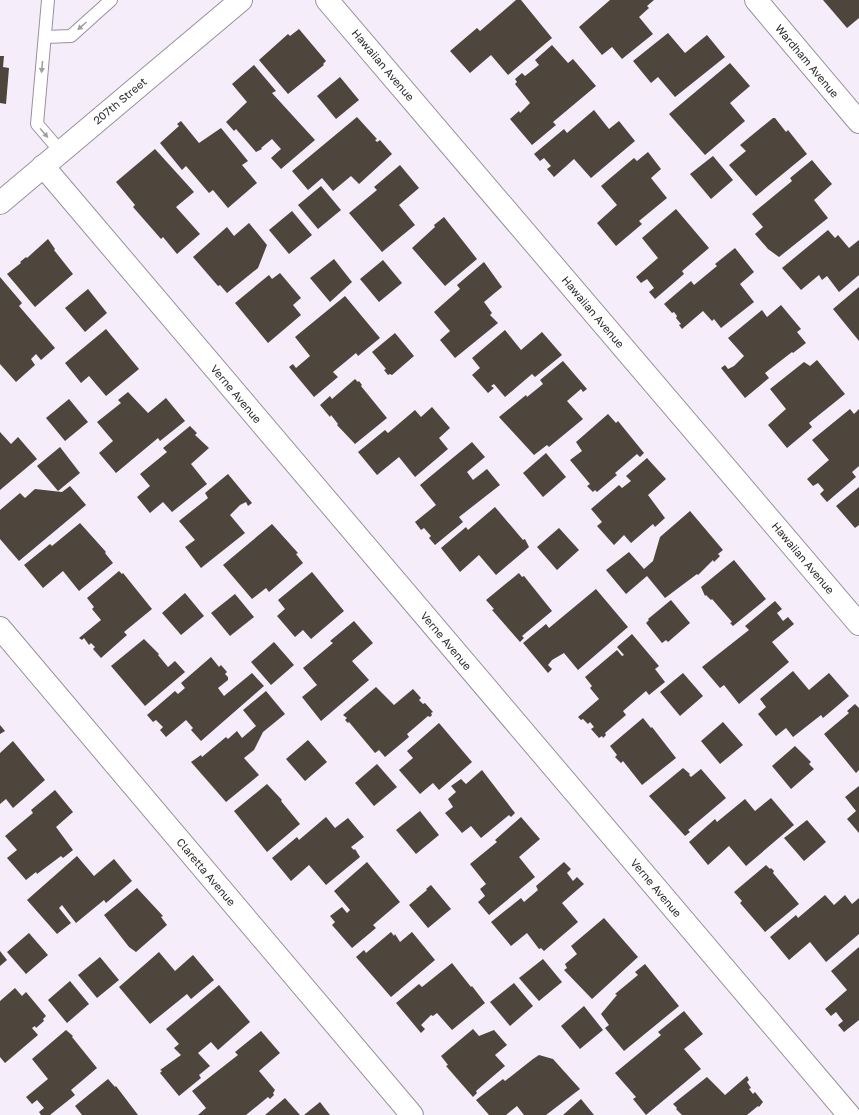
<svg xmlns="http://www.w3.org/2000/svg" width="859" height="1115" viewBox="0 0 859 1115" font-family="'Golos Text',sans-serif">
	<rect width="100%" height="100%" fill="#f5edfa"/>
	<g fill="#4e453d">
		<polygon points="516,0 521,0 552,38 508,75 491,55 470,73 450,51 477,28 480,31"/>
		<polygon points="610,0 654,0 647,6 649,8 639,17 653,34 622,59 612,47 602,55 579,27"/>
		<polygon points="823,0 859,0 859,18 847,28"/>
		<polygon points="299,29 326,61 323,64 324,65 288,94 259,60 288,34 290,36"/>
		<polygon points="668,33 685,53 707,35 725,57 675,97 658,77 651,83 633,61"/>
		<polygon points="552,45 568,63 573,59 596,86 553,122 556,125 532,145 510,119 519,111 520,113 530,103 515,84 517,82 515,79 522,73 525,76 539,65 535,60"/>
		<polygon points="0,56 4,56 3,67 9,68 6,104 0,103"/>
		<polygon points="730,63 750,86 730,103 745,121 705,155 669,114"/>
		<polygon points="254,65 276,91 272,93 315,140 281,169 271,158 281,149 272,139 261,148 262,149 256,152 236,129 234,131 226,122 247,102 232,84"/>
		<polygon points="340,77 359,100 336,119 317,96"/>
		<polygon points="594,110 609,129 619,121 635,141 591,178 574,159 554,177 547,169 551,166 544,158 540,161 534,154 564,129 567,133"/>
		<polygon points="357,117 377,139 375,140 377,142 380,140 392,154 359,184 351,176 333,191 322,178 308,190 292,171"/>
		<polygon points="773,118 775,118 786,132 788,130 807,154 756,196 729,165 746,151 740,145"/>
		<polygon points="181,121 199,143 221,128 248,161 242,165 257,183 228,208 213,190 209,193 186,166 182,170 160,143 179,126 177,124"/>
		<polygon points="155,149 194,192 176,207 200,234 177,254 163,237 161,239 133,207 135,205 116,182"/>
		<polygon points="648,152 661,169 651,178 667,198 639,221 642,224 616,246 597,223 617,205 601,186 634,158 637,161"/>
		<polygon points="713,156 733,180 711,199 690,174"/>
		<polygon points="812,160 832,184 814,200 828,218 779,257 768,249 755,234 763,227 752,214 792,181 790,178"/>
		<polygon points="400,165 419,188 399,205 415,225 382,252 349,213 377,190 374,187"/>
		<polygon points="321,186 341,210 318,229 298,205"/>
		<polygon points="676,209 709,248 682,271 684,274 655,299 649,292 654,288 647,279 641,283 636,277 658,258 642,238"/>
		<polygon points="292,211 312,235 289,254 269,230"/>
		<polygon points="444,217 477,259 445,286 412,248 435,227 434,225"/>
		<polygon points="249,223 267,245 258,268 227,293 220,285 218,286 193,257 227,227 234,236"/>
		<polygon points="828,230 835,238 838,235 849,248 859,240 859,275 839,292 827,276 822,280 819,275 801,290 782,268"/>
		<polygon points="48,239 55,249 54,250 73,274 35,307 7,274 21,263 20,262 26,257 27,258"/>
		<polygon points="735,248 754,272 740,284 754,302 721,328 714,319 712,321 703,311 682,329 679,325 681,324 676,318 677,316 674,312 672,313 664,304 691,281 694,285 717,266 715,264"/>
		<polygon points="334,259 352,282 330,302 310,278"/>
		<polygon points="383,260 402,283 379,302 360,279"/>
		<polygon points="484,262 502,287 484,302 492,313 490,315 498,323 455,358 440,340 450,331 434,312 460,289 457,285"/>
		<polygon points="280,273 301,298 293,305 301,315 268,343 235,303 269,275 272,279"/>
		<polygon points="0,277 22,303 19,306 55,348 41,360 36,354 31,359 35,365 16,382 0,364"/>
		<polygon points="859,287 859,341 833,309"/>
		<polygon points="88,289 107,313 85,332 65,308"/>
		<polygon points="345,296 380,338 358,356 356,353 333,372 338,377 314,397 289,367 293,364 296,368 310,356 295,337"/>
		<polygon points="781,305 801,329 797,332 806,343 793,353 792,352 765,373 769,378 745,398 721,368 725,365 728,369 734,366 744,356 728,338 762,310 767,317"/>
		<polygon points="106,329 139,369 106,396 89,376 81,383 65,363"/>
		<polygon points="505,330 521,350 542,332 562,355 535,377 532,374 505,397 494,384 491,386 494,388 488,393 472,375 480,368 472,358"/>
		<polygon points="395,333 414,356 392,375 390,374 388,375 384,370 386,369 372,352"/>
		<polygon points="817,360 845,394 809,423 812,427 787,448 768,425 786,409 770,389 804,362 810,366"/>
		<polygon points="563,361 587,389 583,392 581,389 567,401 583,419 549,447 547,445 534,455 499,417 526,395 527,397 543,384 540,380"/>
		<polygon points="355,379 358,382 359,381 362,385 361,386 387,418 355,444 337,425 338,424 331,415 330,417 320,405 330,396 332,399"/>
		<polygon points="128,392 148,413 166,398 185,421 160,441 158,438 116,473 99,453 113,441 97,422 121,403 118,400"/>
		<polygon points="69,399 88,422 65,441 46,418"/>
		<polygon points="432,407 450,428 439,438 448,449 415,477 399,457 377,475 358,452 385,430 388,433 415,410 421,417"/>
		<polygon points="850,409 854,414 859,409 859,466 852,472 856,477 827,502 820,494 824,490 818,483 813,486 807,479 829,460 812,440"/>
		<polygon points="608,414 616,423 618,421 644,453 640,457 637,454 615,473 617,475 597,492 595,490 593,492 587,486 590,484 570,460 582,451 576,442"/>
		<polygon points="190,426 197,433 195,435 209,448 191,464 207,484 172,512 163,502 150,513 137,497 150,486 140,474 167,452 163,448"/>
		<polygon points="0,432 11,444 18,437 37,459 0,490"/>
		<polygon points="472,442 485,457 467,472 473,480 487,469 500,485 459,517 463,522 435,545 429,538 431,536 424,528 421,530 415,522 436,505 420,485"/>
		<polygon points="60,447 80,473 58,491 37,466"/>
		<polygon points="546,453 566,477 543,497 523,473"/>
		<polygon points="647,458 666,479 648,495 665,518 655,527 653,524 631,543 624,535 614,545 597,526 602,522 591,509 619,485 622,488 631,481 626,476"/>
		<polygon points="228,474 252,503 248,506 246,502 240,505 230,515 245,533 201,568 185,547 195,540 179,521 208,498 205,493"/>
		<polygon points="70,486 86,505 19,561 0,539 0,510 20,493 25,498 35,489 62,492"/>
		<polygon points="859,487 859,525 855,528 836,506"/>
		<polygon points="495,507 523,540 525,539 529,547 496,575 479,555 460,572 441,548 466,527 468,530"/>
		<polygon points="690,511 723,550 718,554 720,556 714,562 713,560 698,575 697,574 665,598 647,576 626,594 606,570 629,552 644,569 653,561 660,537"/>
		<polygon points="80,523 106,552 105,553 113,563 79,591 63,571 43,588 24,565 50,544 52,546"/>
		<polygon points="272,524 298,553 296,554 303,563 269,592 266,588 252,599 223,565"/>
		<polygon points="559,528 579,550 557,570 537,547"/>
		<polygon points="734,560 766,599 733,626 730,623 732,622 712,599 711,600 706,595 705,596 701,587"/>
		<polygon points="119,571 122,574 123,573 152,609 124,632 127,635 101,658 93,649 95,647 91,643 89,645 84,638 82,640 79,638 101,620 92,609 94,607 87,598"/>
		<polygon points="312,572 344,611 311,639 303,630 295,637 277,616 285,609 278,600"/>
		<polygon points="519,573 522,577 524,576 552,611 522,636 524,638 520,642 492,610 494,609 486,600"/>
		<polygon points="596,589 628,627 578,670 564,653 552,660 548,665 552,669 548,673 523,643 546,624 549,628"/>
		<polygon points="185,593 204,616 181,635 162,613"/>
		<polygon points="235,594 254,617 230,636 211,613"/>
		<polygon points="671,600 690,623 668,642 666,640 662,643 646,623 649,620 648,619"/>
		<polygon points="775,601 782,609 777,613 783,621 788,617 794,624 772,642 789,662 739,704 724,685 720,688 702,667 749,630 745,626"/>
		<polygon points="354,621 373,643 352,661 369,680 321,721 302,697 317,685 303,668 333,643 330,641"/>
		<polygon points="632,634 659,666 655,669 665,682 649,695 646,691 623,711 626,715 605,733 606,735 603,738 602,736 599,738 591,729 594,727 590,722 588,724 583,719 581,720 578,717 599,699 590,688 592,686 585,677 617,650 622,656 624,655 617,647"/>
		<polygon points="144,639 159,654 158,655 168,667 175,661 185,672 145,706 111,666"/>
		<polygon points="274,642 294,665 271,685 251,662"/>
		<polygon points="211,657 219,667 221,665 227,672 225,674 228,677 228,680 218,688 224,696 252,673 264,686 201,741 191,730 193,728 186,720 166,737 160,730 163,727 156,720 153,722 147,715 175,691 178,694 185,688 181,683"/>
		<polygon points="793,671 809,690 829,673 849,696 823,718 821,715 793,737 786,728 776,736 758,714 766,707 760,699"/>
		<polygon points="683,673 703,696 680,716 660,692"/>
		<polygon points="376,687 394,705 413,689 421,698 419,700 423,704 425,703 433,712 431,713 432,715 430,717 428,716 407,734 409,737 385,757 379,750 375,753 349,722 348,723 345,720 347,718 343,715"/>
		<polygon points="266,691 285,714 263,732 254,750 244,758 259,775 226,802 191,762 201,755 202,757 226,737 228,739 237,731 242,738 256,726 243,710"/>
		<polygon points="855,704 859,708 859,770 856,773 824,734 849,713 847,711"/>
		<polygon points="643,718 651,728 652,727 676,758 642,785 623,761 621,763 615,757 617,755 610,746"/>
		<polygon points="723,722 743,745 720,764 701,741"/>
		<polygon points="439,723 472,762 439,790 433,783 420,794 399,770 413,758 407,751"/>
		<polygon points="0,725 5,731 0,734"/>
		<polygon points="308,740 327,762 305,781 286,759"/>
		<polygon points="13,741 45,780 13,808 6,799 0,804 0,753"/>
		<polygon points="795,746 811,762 809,764 814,769 791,789 772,766"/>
		<polygon points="377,764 397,787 374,806 355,783"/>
		<polygon points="683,768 690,774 689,775 691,777 701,769 726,798 688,830 690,832 685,836 649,796"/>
		<polygon points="482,770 515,813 511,817 509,815 481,838 471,826 462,833 445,813 453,807 448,799 456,792 451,786 461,779 466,784"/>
		<polygon points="267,784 282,800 281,801 300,824 267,852 234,811"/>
		<polygon points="859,786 859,833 847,819 856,811 845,797"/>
		<polygon points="55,790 73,812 56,827 73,850 63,858 61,856 37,874 36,872 26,880 7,858 17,850 5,836 33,813 31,810"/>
		<polygon points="771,798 794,825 746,866 729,846 708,865 689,842 715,819 717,822 745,799 755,811"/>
		<polygon points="420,811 439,835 416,854 396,830"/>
		<polygon points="326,817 335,828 348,818 364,837 351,847 354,850 355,849 360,857 326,885 309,865 291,881 272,858 297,837 299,840"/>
		<polygon points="521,817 540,839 519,857 535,877 489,915 478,902 485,896 480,889 486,884 470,864 497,842 495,840"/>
		<polygon points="807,820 826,842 804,861 784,838"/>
		<polygon points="77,856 94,876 114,859 132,881 106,903 104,900 76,923 62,905 59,908 71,923 57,934 27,900"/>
		<polygon points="367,862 400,902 373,925 376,928 352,948 332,925 335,922 330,916 342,907 347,913 350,910 334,891"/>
		<polygon points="564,862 571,869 567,873 573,881 577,877 584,884 562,903 578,922 544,951 541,948 539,949 527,933 511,946 491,922 521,898 524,902 538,890 536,886"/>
		<polygon points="766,865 770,869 771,868 774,871 773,873 799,904 765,932 740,903 742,901 734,892"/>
		<polygon points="431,885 451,909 428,928 409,905 427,890 426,889"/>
		<polygon points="137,888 163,916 161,917 167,925 136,952 129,947 104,915"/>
		<polygon points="825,895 834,905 845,895 852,904 859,898 859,934 826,962 810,942 789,960 770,937 796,915 798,918"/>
		<polygon points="604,918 638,957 592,999 564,970 567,968 565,964 577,954 571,946"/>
		<polygon points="391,932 394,936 395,934 400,942 412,932 435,960 391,997 356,957 364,950 366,953"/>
		<polygon points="29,933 48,955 26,974 7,952"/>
		<polygon points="859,947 859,1020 844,1032 838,1025 843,1021 836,1012 831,1016 825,1009 847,990 831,971"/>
		<polygon points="0,951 7,960 0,966"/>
		<polygon points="159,952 175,971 193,955 214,980 191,999 187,994 150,1024 119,987"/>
		<polygon points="100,957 119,980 97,998 78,975"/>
		<polygon points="543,959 562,982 539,1001 519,978"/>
		<polygon points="452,963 471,987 472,986 485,1003 452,1030 437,1013 433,1016 431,1015 421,1025 425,1029 421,1033 396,1003 419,984 422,987"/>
		<polygon points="645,964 679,1006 624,1051 605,1028 609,1025 601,1014 617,995 615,994 638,975 635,972"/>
		<polygon points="70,981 89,1004 67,1023 48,1000"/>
		<polygon points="514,983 533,1006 510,1026 490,1002"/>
		<polygon points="219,985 250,1022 218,1050 211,1042 198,1053 210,1066 199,1075 201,1078 179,1096 160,1073 162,1071 160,1070 181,1055 174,1048 179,1044 166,1029"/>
		<polygon points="15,988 22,996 26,992 46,1016 43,1019 44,1021 36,1028 35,1026 32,1028 38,1035 5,1063 0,1057 0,1001"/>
		<polygon points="584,1006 603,1030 580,1049 561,1026"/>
		<polygon points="684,1011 703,1034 684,1049 701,1069 646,1115 633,1099 636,1097 615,1073 661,1035 658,1032"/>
		<polygon points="473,1029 479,1036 494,1030 507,1045 495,1055 505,1066 476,1091 477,1093 473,1097 446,1066 448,1065 441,1056"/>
		<polygon points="66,1030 73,1036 72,1037 97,1068 71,1090 75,1095 50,1115 41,1115 39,1112 44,1108 37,1100 32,1104 26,1097 48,1079 32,1059"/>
		<polygon points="261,1031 280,1053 259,1071 275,1090 273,1093 274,1095 270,1099 268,1097 246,1115 198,1115 206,1108 192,1091 238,1055 235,1052"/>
		<polygon points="539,1055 553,1059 580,1089 546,1115 524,1115 517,1106 506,1115 489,1115 476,1100 503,1079 505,1081 533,1059"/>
		<polygon points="747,1076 749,1080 747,1082 751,1088 749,1089 753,1094 755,1092 763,1102 759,1107 758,1106 747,1115 682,1115 676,1109 677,1108 673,1104 707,1077 725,1095"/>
		<polygon points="108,1079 115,1087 116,1086 138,1115 82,1115 75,1106"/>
		<polygon points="285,1098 300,1115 265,1115"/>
		<polygon points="581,1099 594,1115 563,1115"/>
		<polygon points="320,1102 330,1115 304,1115"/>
	</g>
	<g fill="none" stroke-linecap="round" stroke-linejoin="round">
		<g stroke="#98919d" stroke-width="14">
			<g id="lane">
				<polyline points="48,0 37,124 61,152"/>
				<polyline points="45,37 71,36 111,0"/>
			</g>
		</g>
		<g stroke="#98919d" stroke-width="24">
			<g id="street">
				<polyline points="327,0 859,624"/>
				<polyline points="756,0 859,122"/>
				<polyline points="43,166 849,1115"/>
				<polyline points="0,203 241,0"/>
				<polyline points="0,628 412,1115"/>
			</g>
		</g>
		<use href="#lane" stroke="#fff" stroke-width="12"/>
		<use href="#street" stroke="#fff" stroke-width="22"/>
	</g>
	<defs><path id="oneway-solid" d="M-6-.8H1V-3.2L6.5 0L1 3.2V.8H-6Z"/></defs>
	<g fill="#a09fa1">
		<use href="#oneway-solid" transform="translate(82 26) rotate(138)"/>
		<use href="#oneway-solid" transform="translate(42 67) rotate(95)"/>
		<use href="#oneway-solid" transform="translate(44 133) rotate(49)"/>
	</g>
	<g text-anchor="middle" stroke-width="4" stroke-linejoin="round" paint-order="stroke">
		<g font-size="11" fill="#2d2a2f" stroke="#fff">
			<text transform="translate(807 61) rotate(50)" y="4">Wardham Avenue</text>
			<text transform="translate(383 65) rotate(50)" y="4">Hawaiian Avenue</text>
			<text transform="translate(120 101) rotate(-40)" y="4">207th Street</text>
			<text transform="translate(593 312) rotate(50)" y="4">Hawaiian Avenue</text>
			<text transform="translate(236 394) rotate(50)" y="4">Verne Avenue</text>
			<text transform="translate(803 558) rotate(50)" y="4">Hawaiian Avenue</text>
			<text transform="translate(446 641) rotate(50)" y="4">Verne Avenue</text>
			<text transform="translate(206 872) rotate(50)" y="4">Claretta Avenue</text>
			<text transform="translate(656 888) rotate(50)" y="4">Verne Avenue</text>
		</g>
	</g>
</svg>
